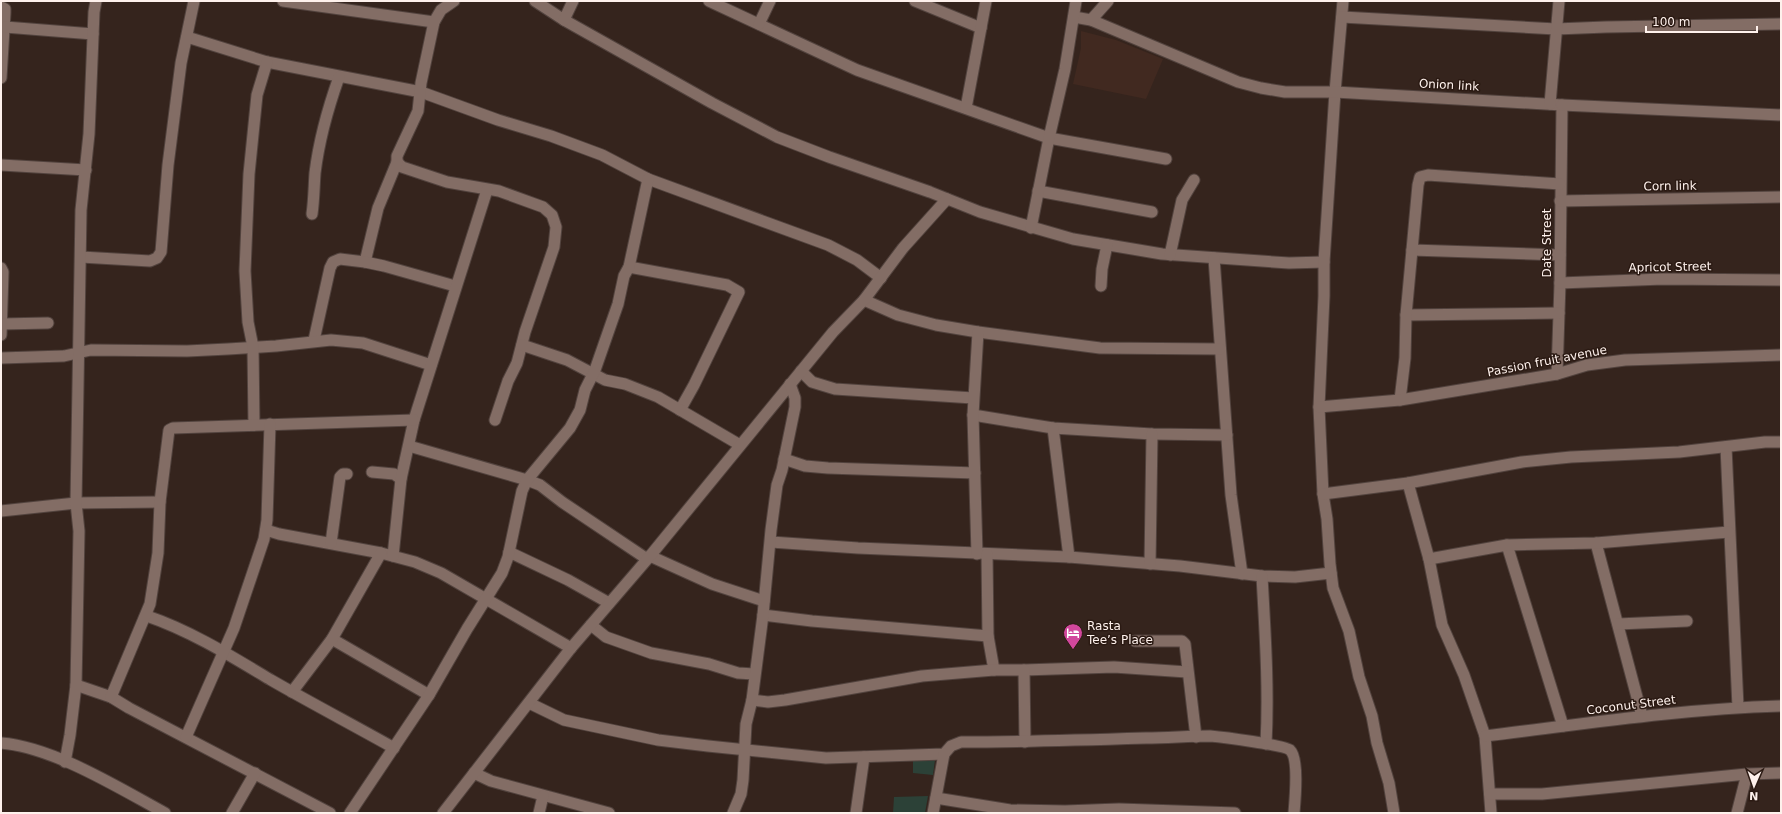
<svg xmlns="http://www.w3.org/2000/svg" width="1782" height="814" viewBox="0 0 1782 814" font-family="'DejaVu Sans',sans-serif">
	<rect width="100%" height="100%" fill="#35241d"/>
	<polygon fill="#412920" points="1081,31 1116,40 1163,59 1146,99 1073,84 1081,48"/>
	<g fill="#2c4137">
		<polygon points="933,759 935,760 933,775 913,773 913,761"/>
		<polygon points="928,796 925,813 893,813 894,797"/>
	</g>
	<g fill="none" stroke-linecap="round" stroke-linejoin="round">
		<g stroke="#52433e" stroke-width="13">
			<g id="minor">
				<polyline points="283,1 434,22"/>
				<polyline points="535,1 564,20 712,103 777,137 829,157 930,192 980,212 1073,239 1162,254 1289,263 1324,262"/>
				<polyline points="709,1 857,70 1049,138 1166,159"/>
				<polyline points="915,1 981,28"/>
				<polyline points="1343,1 1335,92 1324,262 1324,296 1319,407 1323,494 1327,519 1330,564 1333,588 1349,631 1359,677 1372,716 1377,743 1389,783 1394,813"/>
				<polyline points="1,7 5,9 5,13 1,78"/>
				<polyline points="1074,17 1091,20 1238,82 1261,88 1285,92 1335,92 1562,105 1560,283 1557,374"/>
				<polyline points="1342,17 1556,29 1606,27 1781,24"/>
				<polyline points="564,20 573,1"/>
				<polyline points="1091,20 1108,1"/>
				<polyline points="759,24 770,1"/>
				<polyline points="5,27 93,34"/>
				<polyline points="187,37 267,62 421,92 498,120 551,136 602,155 648,179 828,245 857,260 881,278"/>
				<polyline points="1550,104 1559,1"/>
				<polyline points="1562,105 1781,115"/>
				<polyline points="966,108 986,1"/>
				<polyline points="397,162 402,167 447,182 499,191 543,207 552,215 556,227 554,247 525,332 517,363 508,381 495,420"/>
				<polyline points="1,165 86,170"/>
				<polyline points="1038,191 1152,212"/>
				<polyline points="1560,201 1781,197"/>
				<path d="M312,214C314,200 314,187 315,173C319,140 328,108 339,77"/>
				<polyline points="1031,228 1049,138 1065,69 1076,1"/>
				<polyline points="1412,250 1560,255"/>
				<polyline points="1170,255 1182,200 1194,180"/>
				<polyline points="81,257 150,261 157,258 161,252 168,165 181,63 194,1"/>
				<polyline points="1214,258 1231,495 1242,574"/>
				<polyline points="365,262 378,208 397,162 397,156 418,111 421,83 434,22 441,10 454,1"/>
				<polyline points="629,267 727,285 739,292 694,385 680,410"/>
				<polyline points="1,268 3,272 1,335"/>
				<polyline points="1560,283 1663,279 1781,280"/>
				<polyline points="1101,286 1102,269 1107,245"/>
				<polyline points="864,300 898,315 936,325 978,332 1100,348 1220,349"/>
				<polyline points="1406,315 1559,313"/>
				<polyline points="1,324 48,323"/>
				<polyline points="314,340 330,268 333,262 340,259 365,262 384,266 455,286"/>
				<polyline points="522,345 567,360 605,380 625,384 658,397 740,445"/>
				<polyline points="1,358 64,356 91,350 187,351 228,349 276,346 331,340 363,343 431,365"/>
				<polyline points="801,371 812,382 835,389 973,398"/>
				<polyline points="1400,400 1405,358 1406,315 1418,185 1420,177 1428,175 1560,184"/>
				<polyline points="1319,407 1400,400 1557,374 1587,365 1625,360 1781,355"/>
				<polyline points="973,415 1053,428 1152,434 1227,435"/>
				<polyline points="254,425 253,347 248,322 245,271 249,174 257,95 267,62"/>
				<polyline points="1053,428 1069,557"/>
				<polyline points="409,446 527,480 540,485 562,502 647,559"/>
				<polyline points="1726,447 1738,707"/>
				<polyline points="784,459 805,466 828,468 975,473"/>
				<polyline points="372,472 394,474 401,479"/>
				<polyline points="1408,483 1429,559 1442,625 1464,675 1485,736 1491,813"/>
				<polyline points="1323,494 1408,483 1522,462 1571,457 1679,452 1765,442 1781,442"/>
				<polyline points="1,511 76,503 160,502"/>
				<polyline points="266,530 279,534 381,553 415,562 441,573 571,648"/>
				<polyline points="771,542 858,548 1069,557 1180,566 1262,576 1295,577 1331,573"/>
				<polyline points="331,543 340,477 343,474 347,474"/>
				<polyline points="1596,543 1642,716"/>
				<polyline points="1507,545 1563,726"/>
				<polyline points="509,552 568,580 609,603"/>
				<polyline points="977,554 973,415 978,332"/>
				<polyline points="987,554 988,636 994,670"/>
				<polyline points="393,556 401,479 414,420 487,190"/>
				<polyline points="650,556 712,584 764,601"/>
				<polyline points="1429,559 1507,545 1596,543 1729,532"/>
				<polyline points="1150,564 1152,434"/>
				<path d="M1262,576C1265,632 1269,688 1266,744"/>
				<polyline points="763,615 812,621 988,636"/>
				<path d="M147,616C191,631 231,656 271,680C311,703 353,725 394,748"/>
				<polyline points="1618,624 1687,621"/>
				<polyline points="591,625 606,637 651,653 709,664 738,673 754,674"/>
				<polyline points="332,639 429,695"/>
				<polyline points="1135,641 1182,641 1185,644 1196,737"/>
				<polyline points="1024,670 1114,667 1187,672"/>
				<polyline points="76,685 111,697 129,708 330,813"/>
				<polyline points="292,692 332,639 381,553"/>
				<polyline points="111,697 150,604 158,553 160,502 169,430 173,428 414,420"/>
				<polyline points="752,700 768,702 785,700 922,676 994,670 1024,670 1025,742"/>
				<path d="M529,703L564,720L658,740L708,746L826,758L944,754L951,746L961,742C1022,742 1084,740 1146,738C1167,738 1189,736 1210,736C1221,737 1285,745 1290,750C1299,758 1295,801 1294,813"/>
				<path d="M1485,736C1584,724 1681,709 1781,706"/>
				<polyline points="186,737 234,628 264,539 267,520 270,424"/>
				<path d="M1,743C53,747 119,788 165,813"/>
				<polyline points="65,762 70,735 76,685 79,531 76,503 81,210 89,134 94,12 96,1"/>
				<polyline points="474,773 491,781 609,813"/>
				<polyline points="1490,794 1542,794 1747,774 1781,773"/>
				<polyline points="936,798 1010,810 1065,811 1119,809 1235,813"/>
				<polyline points="232,813 255,773"/>
				<polyline points="350,813 429,695 467,629 502,573 508,557 522,491 527,480 570,428 580,410 585,390 595,370 618,304 624,276 629,267 648,179"/>
				<polyline points="443,813 571,648 650,556 833,332 864,300 903,248 947,199"/>
				<polyline points="539,813 543,796"/>
				<polyline points="733,813 741,794 743,780 746,724 752,700 763,615 771,530 777,485 782,470 795,407 795,398 790,384"/>
				<polyline points="856,813 864,757"/>
				<polyline points="933,813 944,754"/>
				<polyline points="1737,813 1747,774"/>
			</g>
		</g>
		<use href="#minor" stroke="#836d65" stroke-width="11"/>
	</g>
	<defs>
		<g id="hotel-pin" transform="scale(1)"><path d="M0 17L-7.5 6A9.5 9.5 0 1 1 7.5 6Z" fill="#d1479c" stroke="#2b1a13"/><path d="M-6-4.5h1.5V1H6V5H4.5V3h-9V5H-6ZM-4 0a1.8 1.8 0 1 1 3.6 0ZM.5 0V-2.5h3Q6-2.5 6 0Z" fill="#fff"/></g>
	</defs>
	<g fill-rule="evenodd">
		<use href="#hotel-pin" x="1073" y="633"/>
	</g>
	<g text-anchor="middle" stroke-width="3" stroke-linejoin="round" paint-order="stroke">
		<g font-size="12" fill="#fef1ec" stroke="#2b1a13">
			<text transform="translate(1449 85) rotate(3)" y="4">Onion link</text>
			<text transform="translate(1670 186) rotate(-1)" y="4">Corn link</text>
			<text transform="translate(1547 243) rotate(-90)" y="4">Date Street</text>
			<text transform="translate(1670 267) rotate(-1)" y="4">Apricot Street</text>
			<text transform="translate(1547 361) rotate(-11)" y="4">Passion fruit avenue</text>
			<text transform="translate(1631 705) rotate(-7)" y="4">Coconut Street</text>
		</g>
		<g font-size="12" fill="#fef1ec" stroke="#2b1a13" text-anchor="start">
			<text x="1087" y="630">Rasta<tspan x="1087" dy="14">Tee’s Place</tspan></text>
		</g>
	</g>
	<rect width="1782" height="814" fill="none" stroke="#fef1ec" stroke-width="4"/>
	<g transform="translate(1754 786) rotate(182)" stroke="#2b1a13" stroke-width="3" paint-order="stroke">
	<path d="M0-3L7 15L0 10L-7 15Z" fill="#fef1ec"/>
	<text y="-6" font-size="11" font-weight="bold" text-anchor="middle" fill="#fef1ec">N</text>
	</g>
	<path d="M1646 26v6h111v-6" fill="none" stroke="#fef1ec" stroke-width="2"/>
	<text x="1652" y="26" font-size="12" fill="#fef1ec" stroke="#2b1a13" stroke-width="3" paint-order="stroke">100 m</text>
</svg>
